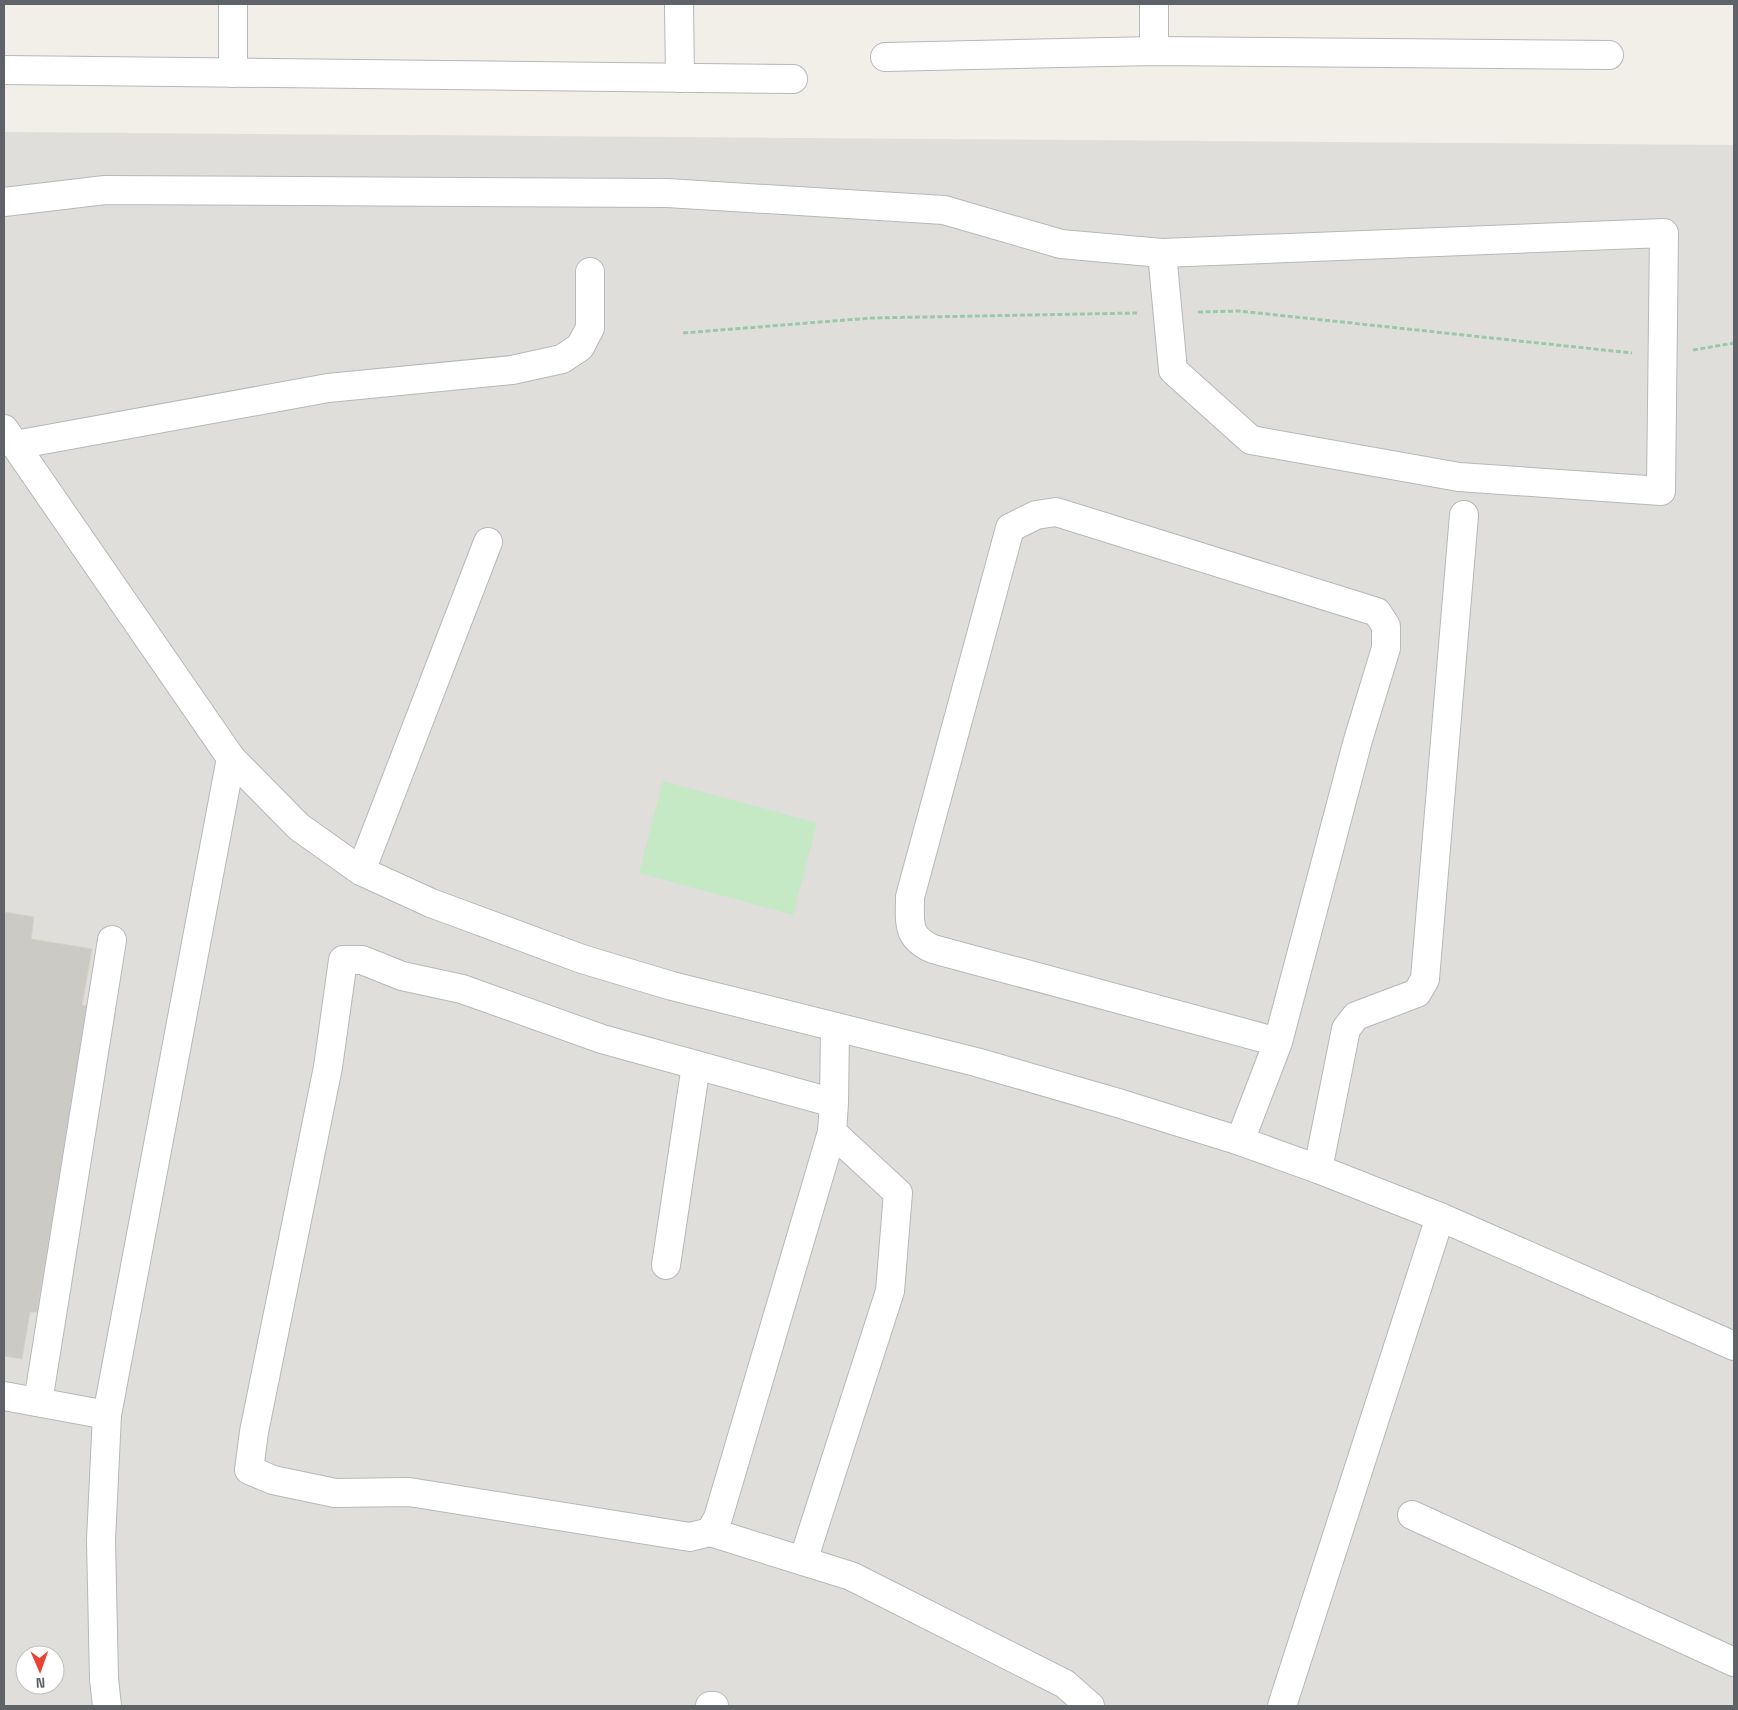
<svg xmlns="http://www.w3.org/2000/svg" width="1738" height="1710" viewBox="0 0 1738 1710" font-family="'Space Grotesk',sans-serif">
	<rect width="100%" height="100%" fill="#f1efe8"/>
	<path fill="#e0deda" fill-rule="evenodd" d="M4,132L1734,145V1706H4ZM25,1655H55V1685H25Z"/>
	<polygon fill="#c5e8c5" points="663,781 817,823 793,915 639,873"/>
	<polygon fill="#cccac5" stroke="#d6d1c6" points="4,912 34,917 31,939 92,949 82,1005 87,1006 37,1312 30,1312 22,1359 4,1356"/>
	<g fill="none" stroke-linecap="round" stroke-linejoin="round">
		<g stroke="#b5b8bc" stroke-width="30">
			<g id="minor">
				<polyline points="679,4 680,78"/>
				<polyline points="1154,51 1154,4"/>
				<polyline points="885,57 1154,51 1609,55"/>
				<polyline points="4,70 793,79"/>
				<polyline points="233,73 233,4"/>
				<polyline points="4,202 105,190 667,193 944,210 1061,244 1162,253 1664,233 1661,491 1459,477 1251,440 1173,370 1162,253"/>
				<polyline points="4,429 231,758 299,827 361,871 431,903 582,959 672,986 976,1062 1118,1103 1240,1141 1318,1169 1440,1217 1734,1346"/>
				<polyline points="15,445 328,388 512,370 562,359 580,347 590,328 590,272"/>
				<polyline points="361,871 488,542"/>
				<polyline points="834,1103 602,1039 462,989 402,976 362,960 343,960 328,1067 254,1432 249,1470 273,1480 335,1493 409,1492 690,1537 710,1532 718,1518 832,1132 834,1103 835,1027"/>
				<path d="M1240,1141L1278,1042L1358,740L1386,648V626L1377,612L1056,512L1036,515L1010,528L910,897C910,923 906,937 933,949L1278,1042"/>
				<polyline points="1318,1169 1346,1029 1356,1016 1417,993 1425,979 1464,515"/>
				<polyline points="666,1265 696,1065"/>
				<polyline points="4,1396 107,1415"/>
				<polyline points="38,1402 112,940"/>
				<polyline points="1412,1515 1734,1662"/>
				<polyline points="710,1532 851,1576 1065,1684 1090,1706"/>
				<polyline points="803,1561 890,1291 898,1193 832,1132"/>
				<polyline points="107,1706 104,1679 101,1540 107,1415 231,758"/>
				<polyline points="710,1706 714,1706"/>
				<polyline points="1282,1706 1440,1217"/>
			</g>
		</g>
		<g stroke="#9cc7a9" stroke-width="3" stroke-dasharray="5 2.5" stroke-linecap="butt">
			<polyline points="1198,312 1239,311 1632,353"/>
			<polyline points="683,333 871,318 1137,313"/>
			<polyline points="1693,350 1734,343"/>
		</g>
		<use href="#minor" stroke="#fff" stroke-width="28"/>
	</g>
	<rect width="1738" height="1710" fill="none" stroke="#5f6368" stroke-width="10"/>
	<g transform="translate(40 1670) rotate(178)"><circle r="24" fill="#ffffff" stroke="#bfc1c3"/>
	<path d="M0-4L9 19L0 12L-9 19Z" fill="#ea4335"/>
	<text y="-8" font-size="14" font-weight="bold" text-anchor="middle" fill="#5f6368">N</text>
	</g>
</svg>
